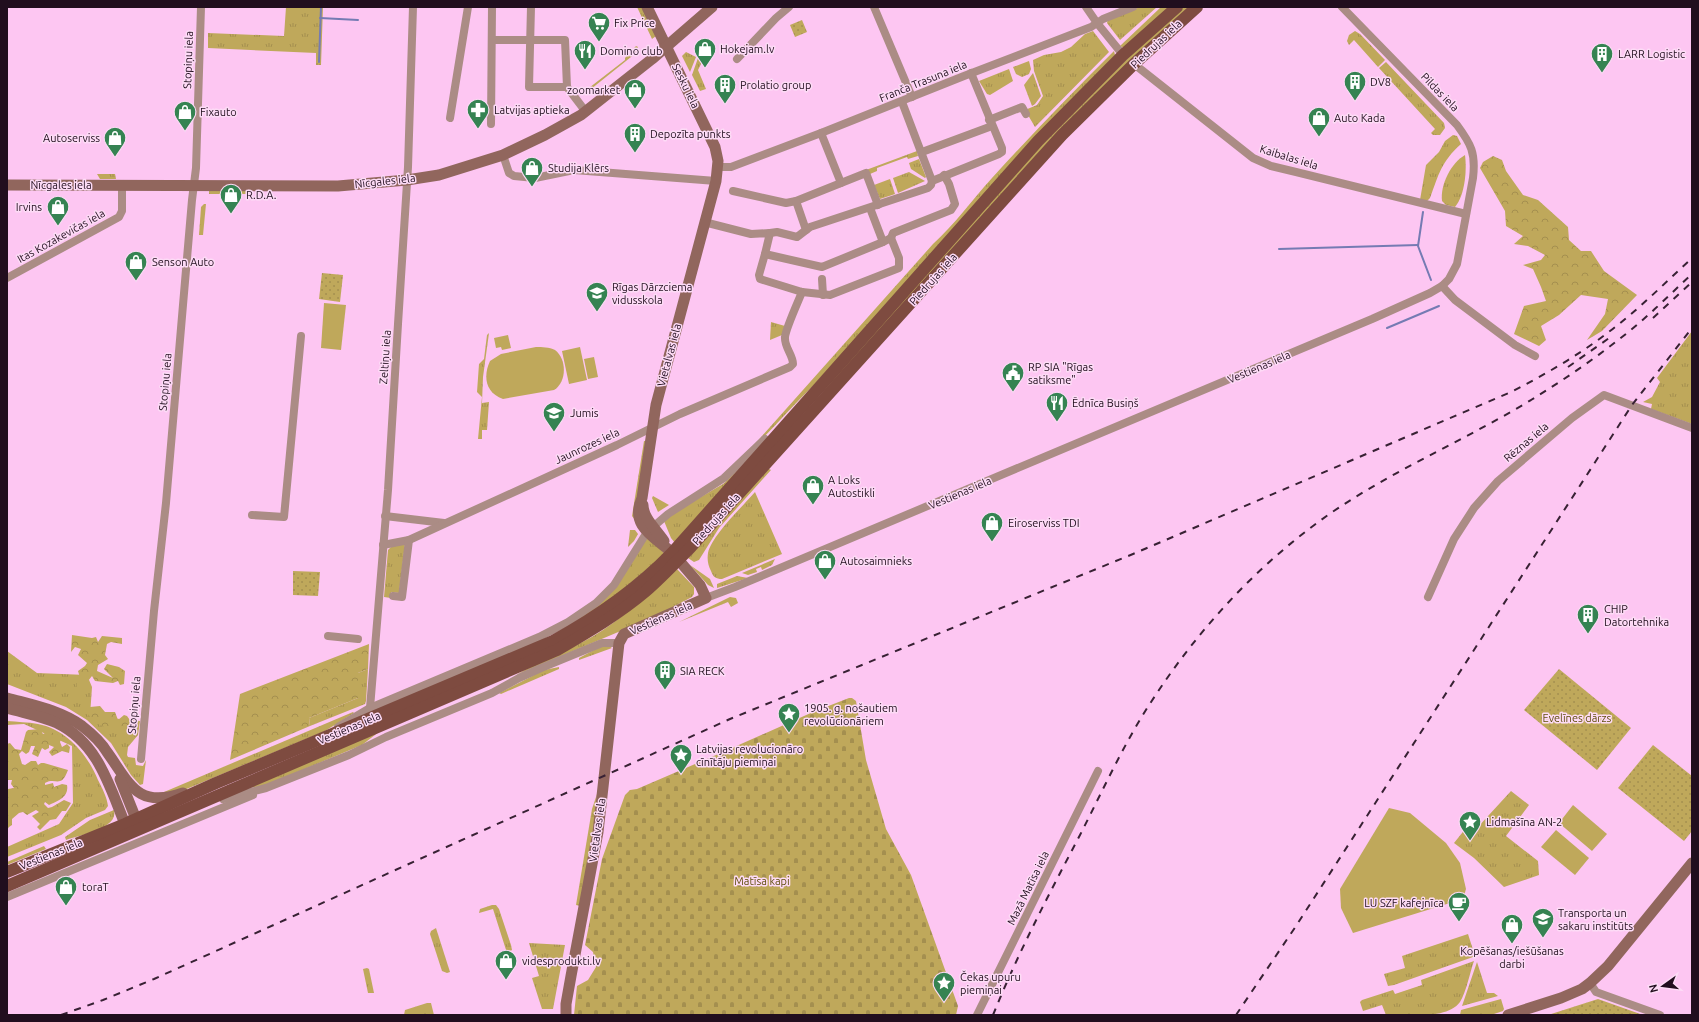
<svg xmlns="http://www.w3.org/2000/svg" width="1699" height="1022" viewBox="0 0 1699 1022" font-family="Ubuntu,sans-serif">
	<defs>
		<pattern id="grass-tufts" width="24" height="20" patternUnits="userSpaceOnUse"><rect width="24" height="20" fill="#bfa85b"/><path d="M3 7l-1-3M5 7V3M7 7l1-3M15 17l-1-3M17 17v-4M19 17l1-3" fill="none" stroke="#a48f4f"/></pattern>
		<pattern id="forest-crowns" width="20" height="18" patternUnits="userSpaceOnUse"><rect width="20" height="18" fill="#bfa85b"/><path d="M2 6a3 3 0 1 1 6 0M12 15a3 3 0 1 1 6 0" fill="none" stroke="#a48f4f"/></pattern>
		<pattern id="cemetery-stones" width="16" height="16" patternUnits="userSpaceOnUse"><rect width="16" height="16" fill="#bfa85b"/><path d="M2 7V4a2 2 0 0 1 4 0v3zM10 15v-3a2 2 0 0 1 4 0v3z" fill="#a48f4f"/></pattern>
		<pattern id="park-dots" width="8" height="8" patternUnits="userSpaceOnUse"><rect width="8" height="8" fill="#bfa85b"/><path d="M2 2h.1M6 6h.1" fill="none" stroke="#a48f4f" stroke-width="1.8" stroke-linecap="round"/></pattern>
	</defs>
	<rect width="100%" height="100%" fill="#fdc6f2"/>
	<g fill="url(#grass-tufts)">
		<polygon points="286,7 323,7 321,65 316,65 316,53 208,48 208,33 284,36"/>
		<polygon points="637,7 643,7 656,36 652,39"/>
		<polygon points="1140,7 1157,7 1120,40 1107,23 1108,19"/>
		<polygon points="1161,7 1170,7 1124,48 1120,46"/>
		<polygon points="1182,7 1191,7 853,363 811,402 1020,167 1129,57"/>
		<polygon points="1093,31 1109,52 1035,127 1025,110 1037,105 1043,96 1034,71 1033,60 1044,55 1061,52 1071,47 1085,34"/>
		<polygon points="1355,31 1360,34 1385,60 1378,67 1354,40 1349,45 1347,41 1349,35"/>
		<polygon points="636,46 638,47 636,53 586,93 585,91 625,60 625,58"/>
		<path d="M1114,51L1115,55L812,387C789,409 769,434 745,455L933,244C955,224 972,200 992,178C1031,135 1072,93 1114,51Z"/>
		<polygon points="686,52 696,57 690,72 682,56"/>
		<polygon points="698,58 701,59 702,62 698,70 706,89 700,91 692,75"/>
		<polygon points="1029,61 1031,69 1029,74 1022,77 1016,74 1013,67"/>
		<polygon points="1386,62 1444,123 1445,128 1440,135 1433,135 1431,133 1435,129 1379,68"/>
		<polygon points="1009,69 1013,81 990,95 987,94 979,81"/>
		<polygon points="1033,73 1041,96 1035,104 1032,106 1024,85"/>
		<path d="M1453,135L1457,136L1461,144C1441,162 1439,174 1430,198L1427,201L1420,200L1426,165L1439,152L1445,141Z"/>
		<polygon points="917,151 918,156 908,159 907,157 877,168 877,171 870,174 866,170"/>
		<path d="M1465,155C1467,170 1465,195 1455,207L1446,205L1442,201C1440,185 1451,163 1465,155Z"/>
		<polygon points="919,159 926,177 925,178 911,169 909,163"/>
		<polygon points="909,172 925,181 898,193 893,178"/>
		<polygon points="97,174 115,174 116,179 100,179"/>
		<polygon points="890,179 895,194 880,199 874,185"/>
		<rect x="209" y="191" width="43" height="3"/>
		<polygon points="204,204 206,204 203,235 199,235 201,207"/>
		<polygon points="771,322 785,326 782,335 770,340"/>
		<polygon points="1692,331 1692,424 1651,409 1652,404 1643,402 1652,397 1660,382 1657,378"/>
		<polygon points="489,333 483,377 482,403 489,402 487,430 482,430 482,439 478,439 482,397 477,392 479,364 484,359 487,335"/>
		<polygon points="644,441 647,441 638,524 632,516"/>
		<polygon points="746,462 675,543 671,538 664,521 677,511 723,484"/>
		<polygon points="767,468 771,470 719,528 699,560 694,562 688,558"/>
		<path d="M755,492L782,554L722,579C716,579 713,577 711,571C708,565 707,560 708,553C712,535 743,506 755,492Z"/>
		<polygon points="653,496 669,505 658,512 652,498"/>
		<polygon points="630,530 635,530 638,534 634,541 628,547"/>
		<polygon points="650,538 665,554 598,611 362,716 591,610 646,539"/>
		<polygon points="405,544 399,593 391,592 391,598 384,597 388,550 392,546"/>
		<polygon points="775,559 772,565 762,570 761,567 756,569 757,572 748,575 742,573"/>
		<polygon points="690,565 710,579 714,588 708,585"/>
		<path d="M677,569L694,587V594L692,597L654,617L516,675C544,658 576,648 603,630C630,612 653,589 677,569Z"/>
		<polygon points="737,576 748,578 717,588 717,584"/>
		<polygon points="730,597 736,598 738,603 731,607 728,602 679,622"/>
		<polygon points="603,645 609,646 612,648 579,660 579,658"/>
		<polygon points="7,651 37,673 87,675 92,687 90,716 140,721 138,735 128,747 127,755 128,757 135,758 136,765 143,766 146,760 143,784 140,785 131,775 111,743 87,720 66,707 7,684"/>
		<polygon points="559,667 559,669 501,694 499,693 544,670"/>
		<polygon points="368,669 366,701 365,704 310,726 309,718 358,698 358,673"/>
		<polygon points="353,712 354,713 325,731 177,793 157,795"/>
		<path d="M7,721C17,722 28,722 38,724C66,729 88,755 98,780C102,788 107,797 108,806L105,810L86,818L61,835L7,857V847L59,824L73,803L72,746L24,724L7,725Z"/>
		<polygon points="380,731 362,745 264,786 239,789"/>
		<polygon points="1511,791 1529,805 1506,836 1538,861 1539,875 1504,887 1474,858 1454,843 1470,823 1477,828"/>
		<polygon points="597,794 595,818 580,906 576,905 592,809"/>
		<path d="M114,810C119,829 79,835 66,840L65,837L90,820Z"/>
		<polygon points="44,846 46,849 7,865 7,862"/>
		<polygon points="492,905 496,905 499,909 511,945 512,950 507,953 493,909 479,913 480,909"/>
		<polygon points="436,928 450,972 447,973 442,971 430,934 431,931"/>
		<polygon points="1468,934 1475,956 1473,957 1394,985 1388,986 1384,974 1405,968 1402,956"/>
		<polygon points="529,943 565,945 553,1009 542,1009 532,978 539,976"/>
		<path d="M1474,961C1470,972 1466,993 1460,1002C1447,1020 1405,1015 1386,1015L1382,1005L1363,1011L1360,1002L1362,1000L1393,990L1395,994L1422,985L1421,980Z"/>
		<polygon points="1477,962 1487,993 1494,993 1498,996 1462,1006"/>
		<polygon points="367,968 369,969 374,993 368,993 363,969"/>
		<polygon points="1501,999 1504,1009 1503,1011 1491,1015 1460,1015 1461,1010"/>
		<polygon points="427,1003 431,1003 434,1015 404,1015 405,1010"/>
	</g>
	<g fill="url(#forest-crowns)">
		<polygon points="1493,156 1502,160 1506,171 1523,195 1538,200 1568,227 1569,240 1581,251 1591,251 1604,271 1637,295 1602,331 1587,340 1605,314 1608,299 1581,295 1559,315 1541,326 1546,340 1539,346 1514,334 1524,306 1546,301 1541,287 1533,269 1523,265 1541,260 1545,255 1528,246 1514,244 1523,236 1506,226 1505,211 1480,168 1483,162"/>
		<polygon points="72,635 92,638 96,637 98,642 102,636 122,638 122,644 111,642 107,644 105,655 108,659 98,665 97,671 113,678 104,669 107,664 119,667 125,671 124,684 120,685 118,681 113,683 95,681 92,676 84,686 77,688 77,683 81,681 78,671 85,666 87,663 78,655 81,649 75,647 71,652"/>
		<polygon points="369,644 368,669 358,673 358,698 309,718 310,726 230,760 240,694"/>
		<path d="M100,706L105,712H115L118,720L124,715L127,716L132,723L135,715L131,711L135,708L137,714L136,725C131,727 126,729 121,730C108,732 92,722 86,711L90,707Z"/>
		<path d="M40,729L43,734L49,731L62,737L60,742L62,747L67,744L70,747L69,753L62,751L52,756L49,752L54,747L49,745V748L45,750L42,748L38,757L32,754L35,746H31L29,752L26,754L22,751L19,754L22,764L25,765L31,761H36L38,765L41,763H44L68,770C61,789 56,777 45,783V785L53,783L54,787L62,784L67,785C69,796 60,800 51,804L49,805L45,802L44,804L48,808L52,807L64,800L71,803L66,811H62L56,819L50,820L40,830L37,827L40,824L32,816L39,812L36,810L27,815L23,812L19,813L12,819V825L9,827L7,830V786L8,789L14,788L11,784L12,780H7V744L10,743L15,749L21,750L26,732L28,730Z"/>
	</g>
	<polygon fill="url(#cemetery-stones)" points="849,698 852,698 856,701 866,760 886,829 911,875 958,1006 956,1015 574,1015 577,986 588,980 596,967 593,952 585,945 602,859 625,795 630,790 637,789 723,752 813,712"/>
	<g fill="url(#park-dots)">
		<polygon points="802,20 807,32 795,37 790,25"/>
		<polygon points="322,273 343,275 340,302 319,299"/>
		<polygon points="293,571 320,572 318,596 293,595"/>
		<polygon points="1559,669 1631,728 1597,770 1524,710"/>
		<polygon points="1653,745 1692,776 1692,831 1684,841 1618,788"/>
		<polygon points="1598,999 1643,1015 1548,1015"/>
	</g>
	<g fill="#bfa85b">
		<polygon points="324,303 346,305 341,350 321,348"/>
		<polygon points="508,335 511,348 502,350 501,347 496,348 494,338"/>
		<path d="M536,347C542,347 549,347 555,350C567,359 567,382 554,390L503,399C485,393 483,376 490,361L501,354Z"/>
		<polygon points="580,347 587,380 569,384 562,351"/>
		<polygon points="594,357 598,377 588,379 584,359"/>
		<polygon points="1573,805 1607,834 1592,851 1559,823"/>
		<polygon points="1389,808 1410,813 1446,843 1460,863 1466,889 1463,899 1353,933 1341,908 1340,889"/>
		<polygon points="1556,830 1589,858 1575,875 1541,847"/>
	</g>
	<g fill="none" stroke-linecap="round" stroke-linejoin="round">
		<g stroke="#757bb3" stroke-width="2">
			<polyline points="320,18 358,20"/>
			<polyline points="319,62 321,7"/>
			<polyline points="1423,212 1418,246 1431,280"/>
			<polyline points="1279,249 1418,245"/>
			<polyline points="1387,328 1439,306"/>
		</g>
		<g stroke="#ab8c85" stroke-width="8">
			<polyline points="874,7 912,97"/>
			<polyline points="1086,7 1097,23 1123,55"/>
			<polyline points="492,40 565,40 567,87 529,87 531,7"/>
			<polyline points="737,59 776,18 789,7"/>
			<polyline points="1134,64 1253,158 1271,166 1296,172 1466,214"/>
			<polyline points="567,87 586,112"/>
			<polyline points="902,102 932,181"/>
			<polyline points="450,118 468,7"/>
			<polyline points="989,120 1022,107 1026,114"/>
			<polyline points="491,124 492,7"/>
			<polyline points="821,133 841,183"/>
			<polyline points="922,152 992,126"/>
			<polyline points="503,155 509,173 514,176 535,178 574,170 716,181"/>
			<polyline points="718,167 731,167 821,133 964,76 1091,27 1103,19 1133,7"/>
			<polyline points="733,191 786,203 796,201 866,173 878,205"/>
			<polyline points="796,201 806,230"/>
			<polyline points="870,208 883,242"/>
			<polyline points="704,222 751,234 770,233 765,254 822,267 883,242 891,238 893,233 951,210 955,204 949,184 944,175"/>
			<polyline points="770,233 777,232 797,237 810,227 928,188 931,185 932,181 999,154 1002,152 1002,148 971,73"/>
			<polyline points="765,254 759,275 760,279 802,292 830,295 899,268 899,258 891,238"/>
			<polyline points="7,278 119,217 122,211 122,185"/>
			<polyline points="822,279 823,295"/>
			<polyline points="1442,286 1455,300 1515,345 1535,356"/>
			<polyline points="252,515 284,517 301,336"/>
			<polyline points="385,516 444,523"/>
			<path d="M383,545L409,540L617,445L680,414L790,367L793,364C793,355 784,347 785,337C786,328 798,302 802,292"/>
			<polyline points="393,596 402,597 409,540"/>
			<polyline points="1428,597 1454,539 1474,508 1498,481 1572,418 1604,395 1692,428"/>
			<path d="M706,598L735,587L1372,319L1430,293L1442,286L1449,279L1457,264L1473,178C1476,153 1471,144 1457,125L1342,7"/>
			<polyline points="328,636 358,639"/>
			<polyline points="370,708 388,490 398,324 408,167 413,7"/>
			<polyline points="338,727 370,708 539,637 568,622 596,603 614,585 647,532 668,514 724,478 765,439"/>
			<polyline points="141,759 154,611 166,503 192,200 196,168 201,7"/>
			<polyline points="223,799 266,788 349,755 386,737 492,693 519,678 541,668 602,643 619,643"/>
			<polyline points="7,897 253,795"/>
			<polyline points="1590,983 1596,992 1660,1015"/>
			<polyline points="977,1015 1098,771"/>
		</g>
		<g stroke="#91665d" stroke-width="11">
			<path d="M647,7L715,147L718,161L716,181L656,405L642,498C630,524 651,535 669,550"/>
			<polyline points="7,185 338,186 407,180 439,175 503,155 545,135 581,115 652,59 712,7"/>
			<path d="M643,505C643,518 656,529 664,541"/>
			<path d="M7,698C32,705 60,710 82,726C91,733 101,742 107,752C130,784 137,809 183,793"/>
			<path d="M7,708C24,713 41,716 57,723C98,743 109,785 125,824L132,828"/>
			<polyline points="120,779 134,814 134,820 131,828"/>
			<polyline points="566,1015 566,1004 571,976 598,832 619,643 624,634 706,598 700,585 682,564"/>
			<polyline points="1508,1015 1561,998 1582,989 1590,983 1608,966 1692,863"/>
		</g>
		<g stroke="#7e4b40" stroke-width="12">
			<path d="M7,872L125,824L216,783L553,641C597,617 637,589 672,553L1038,141L1123,55L1177,7"/>
			<path d="M7,886L557,650C588,632 619,614 646,591C662,577 676,562 690,548L1062,135L1134,64L1197,7"/>
		</g>
		<g stroke="#382134" stroke-width="2" stroke-dasharray="7 7" stroke-linecap="butt">
			<polyline points="1653,318 1692,282"/>
			<polyline points="1568,367 1612,336"/>
			<path d="M61,1015L103,1000L154,979L730,719L1133,554L1511,392C1546,374 1579,355 1610,331C1639,309 1665,283 1692,258"/>
			<path d="M993,1015C1018,953 1049,894 1080,835C1104,788 1126,739 1155,696C1199,629 1255,568 1321,520C1386,473 1462,442 1531,400C1562,381 1593,360 1622,337C1647,318 1669,295 1692,274"/>
			<polyline points="1236,1015 1296,926 1601,453 1632,405 1692,328"/>
		</g>
	</g>
	<defs>
		<g id="supermarket-pin" transform="scale(1.15)"><path d="M0 17L-7.5 6A9.5 9.5 0 1 1 7.5 6Z" fill="#358352" stroke="#fddbf6"/><path d="M-6-5.5h2.5l.6 2H6L4.5 2H-2.5L-4.4-4H-6ZM-1.5 3.2a1.3 1.3 0 1 0 .1 0ZM3 3.2a1.3 1.3 0 1 0 .1 0Z" fill="#fff"/></g>
		<g id="shop-pin" transform="scale(1.15)"><path d="M0 17L-7.5 6A9.5 9.5 0 1 1 7.5 6Z" fill="#358352" stroke="#fddbf6"/><path d="M-5-2.5h2.3a2.7 3.5 0 0 1 5.4 0H5L5.5 6h-11ZM-1.5-2.5h3a1.5 2.3 0 0 0-3 0Z" fill="#fff"/></g>
		<g id="restaurant-pin" transform="scale(1.15)"><path d="M0 17L-7.5 6A9.5 9.5 0 1 1 7.5 6Z" fill="#358352" stroke="#fddbf6"/><path d="M-5-6h1v4h1v-4h1v4h1v-4h1v5L-1.5 .5V6h-2V.5L-5-1ZM5-6V6H3V1.5H1.5Q1.5-4 5-6Z" fill="#fff"/></g>
		<g id="building-pin" transform="scale(1.15)"><path d="M0 17L-7.5 6A9.5 9.5 0 1 1 7.5 6Z" fill="#358352" stroke="#fddbf6"/><path d="M-4-6H4V6H1V3H-1V6H-4ZM-2.5-4.3h1.7v1.8h-1.7ZM.8-4.3h1.7v1.8H.8ZM-2.5-1h1.7V.8h-1.7ZM.8-1h1.7V.8H.8Z" fill="#fff"/></g>
		<g id="pharmacy-pin" transform="scale(1.15)"><path d="M0 17L-7.5 6A9.5 9.5 0 1 1 7.5 6Z" fill="#358352" stroke="#fddbf6"/><path d="M-2-6h4v4h4v4h-4v4h-4v-4h-4v-4h4Z" fill="#fff"/></g>
		<g id="school-pin" transform="scale(1.15)"><path d="M0 17L-7.5 6A9.5 9.5 0 1 1 7.5 6Z" fill="#358352" stroke="#fddbf6"/><path d="M0-5L7-2L0 1L-7-2ZM-4 1L0 2.5L4 1V4Q0 6-4 4Z" fill="#fff"/></g>
		<g id="civic-pin" transform="scale(1.15)"><path d="M0 17L-7.5 6A9.5 9.5 0 1 1 7.5 6Z" fill="#358352" stroke="#fddbf6"/><path d="M-.6-6.5H3V-4.5H.6V-3L4-1V1h2V6H-6V1h2V-1L-.6-3ZM-1.2 2.5V6h2.4V2.5Z" fill="#fff"/></g>
		<g id="sight-pin" transform="scale(1.15)"><path d="M0 17L-7.5 6A9.5 9.5 0 1 1 7.5 6Z" fill="#358352" stroke="#fddbf6"/><path d="M0-6L1.8-2.2L6-1.7L2.9 1.2L3.7 5.4L0 3.3L-3.7 5.4L-2.9 1.2L-6-1.7L-1.8-2.2Z" fill="#fff"/></g>
		<g id="cafe-pin" transform="scale(1.15)"><path d="M0 17L-7.5 6A9.5 9.5 0 1 1 7.5 6Z" fill="#358352" stroke="#fddbf6"/><path d="M-5.5-4.5H6V0H3Q3 3.5 0 3.5H-2.5Q-5.5 3.5-5.5 0ZM3-3.2v2h1.7v-2ZM-6 4.5H4V6H-6Z" fill="#fff"/></g>
		<g id="university-pin" transform="scale(1.15)"><path d="M0 17L-7.5 6A9.5 9.5 0 1 1 7.5 6Z" fill="#358352" stroke="#fddbf6"/><path d="M0-5L7-2L0 1L-7-2ZM-4 1L0 2.5L4 1V4Q0 6-4 4Z" fill="#fff"/></g>
	</defs>
	<g fill-rule="evenodd">
		<use href="#supermarket-pin" x="599" y="23"/>
		<use href="#shop-pin" x="705" y="49"/>
		<use href="#restaurant-pin" x="585" y="51"/>
		<use href="#building-pin" x="1602" y="54"/>
		<use href="#building-pin" x="1355" y="82"/>
		<use href="#building-pin" x="725" y="85"/>
		<use href="#shop-pin" x="635" y="90"/>
		<use href="#pharmacy-pin" x="478" y="110"/>
		<use href="#shop-pin" x="185" y="112"/>
		<use href="#shop-pin" x="1319" y="118"/>
		<use href="#building-pin" x="635" y="134"/>
		<use href="#shop-pin" x="115" y="138"/>
		<use href="#shop-pin" x="532" y="168"/>
		<use href="#shop-pin" x="231" y="195"/>
		<use href="#shop-pin" x="58" y="207"/>
		<use href="#shop-pin" x="136" y="262"/>
		<use href="#school-pin" x="597" y="293"/>
		<use href="#civic-pin" x="1013" y="373"/>
		<use href="#restaurant-pin" x="1057" y="403"/>
		<use href="#school-pin" x="554" y="413"/>
		<use href="#shop-pin" x="813" y="486"/>
		<use href="#shop-pin" x="992" y="523"/>
		<use href="#shop-pin" x="825" y="561"/>
		<use href="#building-pin" x="1588" y="615"/>
		<use href="#building-pin" x="665" y="671"/>
		<use href="#sight-pin" x="789" y="714"/>
		<use href="#sight-pin" x="681" y="755"/>
		<use href="#sight-pin" x="1470" y="822"/>
		<use href="#shop-pin" x="66" y="887"/>
		<use href="#cafe-pin" x="1459" y="903"/>
		<use href="#university-pin" x="1543" y="919"/>
		<use href="#shop-pin" x="1512" y="925"/>
		<use href="#shop-pin" x="506" y="961"/>
		<use href="#sight-pin" x="944" y="983"/>
	</g>
	<g text-anchor="middle" stroke-width="3" stroke-linejoin="round" paint-order="stroke">
		<g font-size="11" fill="#210e1e" stroke="#fddbf6" text-anchor="start">
			<text x="614" y="27">Fix Price</text>
			<text x="720" y="53">Hokejam.lv</text>
			<text x="600" y="55">Domino club</text>
			<text x="1618" y="58">LARR Logistic</text>
			<text x="1370" y="86">DV8</text>
			<text x="740" y="89">Prolatio group</text>
			<text x="620" y="94" text-anchor="end">zoomarket</text>
			<text x="494" y="114">Latvijas aptieka</text>
			<text x="200" y="116">Fixauto</text>
			<text x="1334" y="122">Auto Kada</text>
			<text x="650" y="138">Depozīta punkts</text>
			<text x="100" y="142" text-anchor="end">Autoserviss</text>
			<text x="548" y="172">Studija Klērs</text>
			<text x="246" y="199">R.D.A.</text>
			<text x="42" y="211" text-anchor="end">Irvins</text>
			<text x="152" y="266">Senson Auto</text>
			<text x="612" y="291">Rīgas Dārzciema<tspan x="612" dy="13">vidusskola</tspan></text>
			<text x="1028" y="371">RP SIA "Rīgas<tspan x="1028" dy="13">satiksme"</tspan></text>
			<text x="1072" y="407">Ēdnīca Busiņš</text>
			<text x="570" y="417">Jumis</text>
			<text x="828" y="484">A Loks<tspan x="828" dy="13">Autostikli</tspan></text>
			<text x="1008" y="527">Eiroserviss TDI</text>
			<text x="840" y="565">Autosaimnieks</text>
			<text x="1604" y="613">CHIP<tspan x="1604" dy="13">Datortehnika</tspan></text>
			<text x="680" y="675">SIA RECK</text>
			<text x="804" y="712">1905. g. nošautiem<tspan x="804" dy="13">revolūcionāriem</tspan></text>
			<text x="696" y="753">Latvijas revolucionāro<tspan x="696" dy="13">cīnītāju piemiņai</tspan></text>
			<text x="1486" y="826">Lidmašīna AN-2</text>
			<text x="82" y="891">toraT</text>
			<text x="1444" y="907" text-anchor="end">LU SZF kafejnīca</text>
			<text x="1558" y="917">Transporta un<tspan x="1558" dy="13">sakaru institūts</tspan></text>
			<text x="1512" y="955" text-anchor="middle">Kopēšanas/iešūšanas<tspan x="1512" dy="13">darbi</tspan></text>
			<text x="522" y="965">videsprodukti.lv</text>
			<text x="960" y="981">Čekas upuru<tspan x="960" dy="13">piemiņai</tspan></text>
		</g>
		<g font-size="11" fill="#210e1e" stroke="#fddbf6">
			<text transform="translate(1156 44) rotate(-43)" y="4">Piedrujas iela</text>
			<text transform="translate(188 60) rotate(-88)" y="4">Stopiņu iela</text>
			<text transform="translate(923 81) rotate(-22)" y="4">Franča Trasuna iela</text>
			<text transform="translate(686 86) rotate(64)" y="4">Sesku iela</text>
			<text transform="translate(1440 92) rotate(46)" y="4">Pildas iela</text>
			<text transform="translate(1289 157) rotate(17)" y="4">Kaibalas iela</text>
			<text transform="translate(385 181) rotate(-6)" y="4">Nīcgales iela</text>
			<text x="61" y="189">Nīcgales iela</text>
			<text transform="translate(61 236) rotate(-29)" y="4">Itas Kozakevičas iela</text>
			<text transform="translate(933 279) rotate(-48)" y="4">Piedrujas iela</text>
			<text transform="translate(669 355) rotate(-75)" y="4">Vietalvas iela</text>
			<text transform="translate(385 357) rotate(-86)" y="4">Zeltiņu iela</text>
			<text transform="translate(1259 367) rotate(-23)" y="4">Vestienas iela</text>
			<text transform="translate(165 382) rotate(-85)" y="4">Stopiņu iela</text>
			<text transform="translate(1526 442) rotate(-40)" y="4">Rēznas iela</text>
			<text transform="translate(587 446) rotate(-25)" y="4">Jaunrozes iela</text>
			<text transform="translate(960 493) rotate(-23)" y="4">Vestienas iela</text>
			<text transform="translate(716 519) rotate(-48)" y="4">Piedrujas iela</text>
			<text transform="translate(661 618) rotate(-24)" y="4">Vestienas iela</text>
			<text transform="translate(134 705) rotate(-85)" y="4">Stopiņu iela</text>
			<text transform="translate(349 728) rotate(-23)" y="4">Vestienas iela</text>
			<text transform="translate(597 830) rotate(-82)" y="4">Vietalvas iela</text>
			<text transform="translate(51 854) rotate(-22)" y="4">Vestienas iela</text>
			<text transform="translate(1028 888) rotate(-64)" y="4">Mazā Matīsa iela</text>
		</g>
		<g font-size="11" fill="#604f0e" stroke="#fddbf6">
			<text x="1577" y="722">Evelīnes dārzs</text>
			<text x="762" y="885">Matīsa kapi</text>
		</g>
	</g>
	<rect width="1699" height="1022" fill="none" stroke="#210e1e" stroke-width="16"/>
	<g transform="translate(1663 986) rotate(256)" stroke="#fddbf6" stroke-width="3" paint-order="stroke">
	<path d="M0-3L7 15L0 10L-7 15Z" fill="#210e1e"/>
	<text y="-6" font-size="11" font-weight="bold" text-anchor="middle" fill="#210e1e">N</text>
	</g>
</svg>
